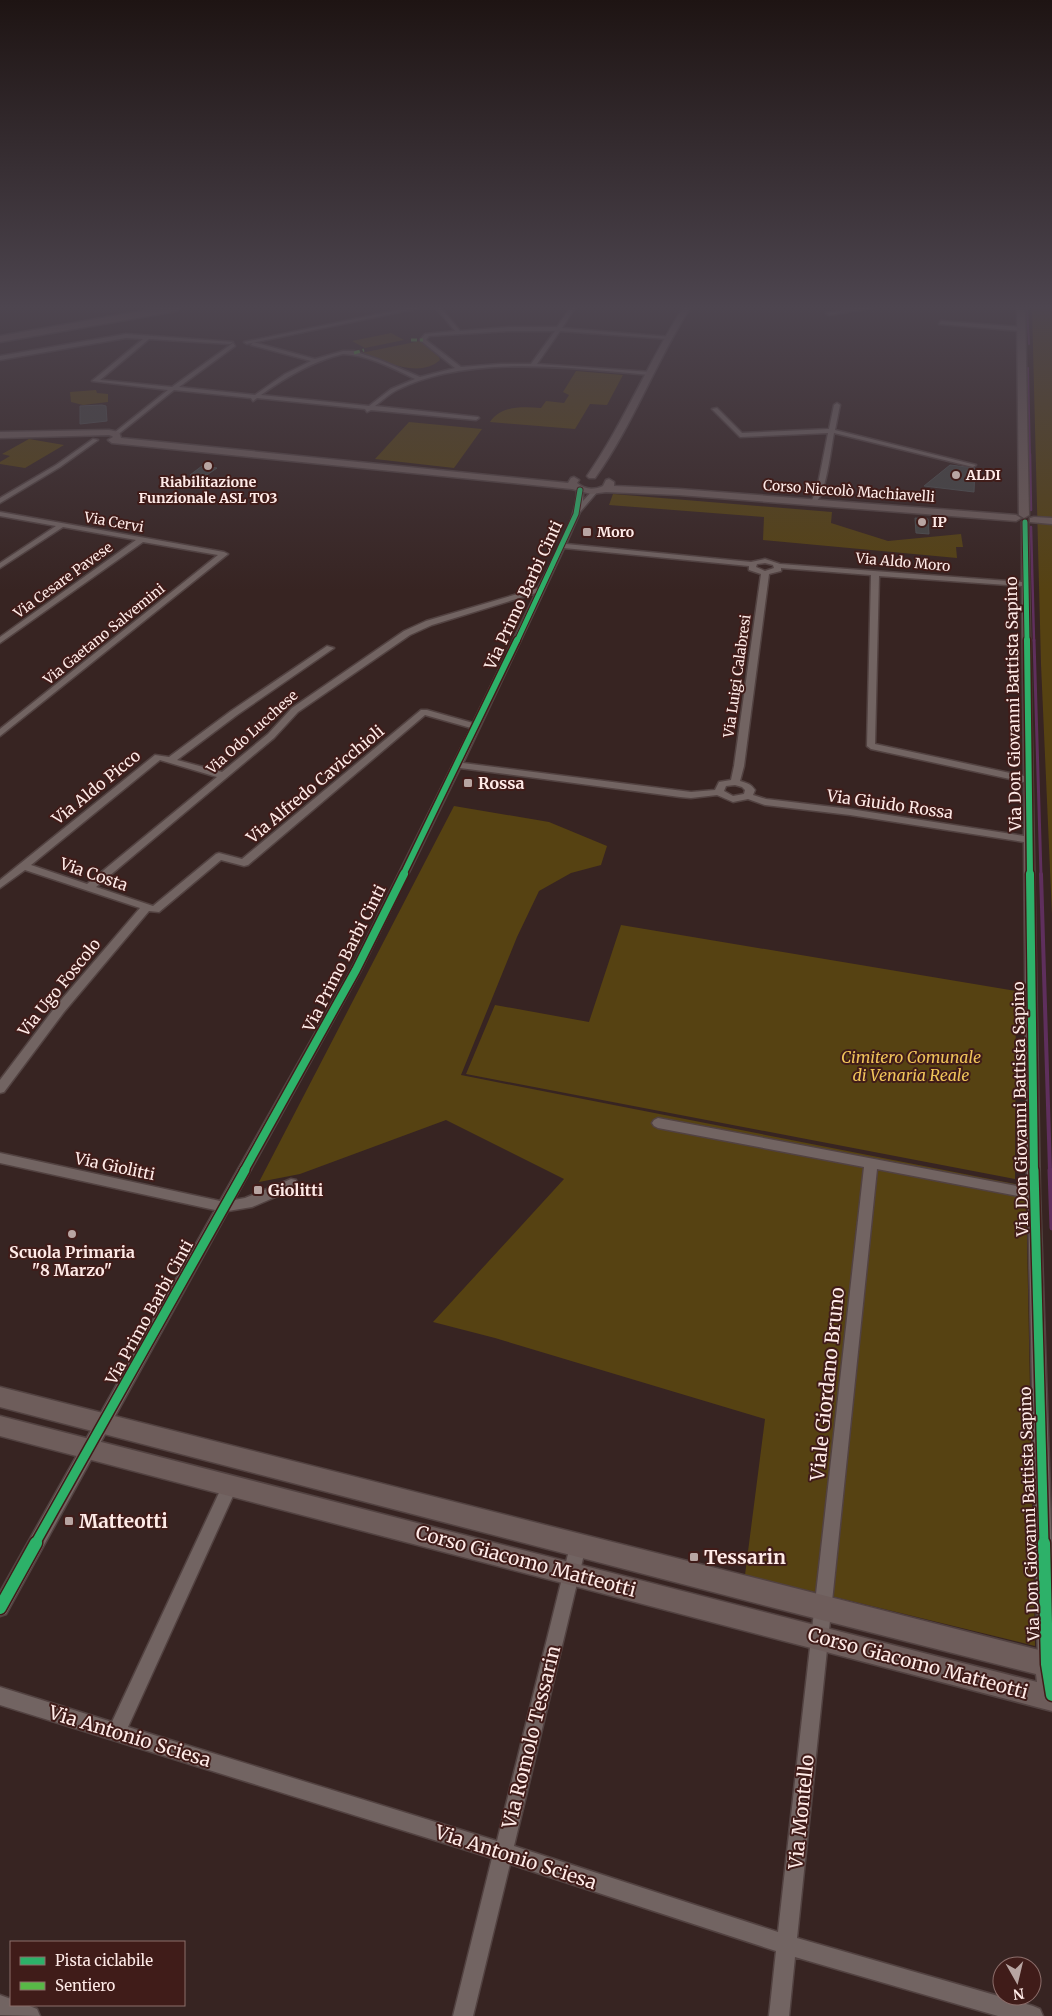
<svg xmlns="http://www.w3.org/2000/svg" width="1052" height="2016" viewBox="0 0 1052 2016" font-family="Merriweather,serif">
	<rect width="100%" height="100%" fill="#372422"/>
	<g fill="#564212">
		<polygon points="1032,308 1052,308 1052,915 1041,664"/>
		<polygon points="391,333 404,340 365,348 352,341"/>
		<path d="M420,341L439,357L440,360C419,379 384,361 361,353Z"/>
		<path d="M576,371L623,375L607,405L590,404L575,429L490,422C501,405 523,407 541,408L546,401L564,403L569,395L563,392Z"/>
		<polygon points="96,390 97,393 108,394 108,402 83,405 71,402 70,392"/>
		<polygon points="409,422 482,429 454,468 375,459"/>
		<polygon points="29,439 64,445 25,468 0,464 0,462 10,456 2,454"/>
		<polygon points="613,494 832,512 831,523 888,541 961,534 963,547 956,547 957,558 763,540 764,517 609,505"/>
		<polygon points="454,806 549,822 607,846 601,865 571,873 539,891 517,937 461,1075 1026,1186 1035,1646 745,1575 765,1419 495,1338 433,1322 564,1179 446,1120 300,1174 259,1182"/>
		<polygon points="621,925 1016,991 1015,1179 466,1074 495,1005 589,1022"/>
	</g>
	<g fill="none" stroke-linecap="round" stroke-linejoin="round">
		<g stroke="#5f2f5d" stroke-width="2">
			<polyline points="1027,308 1029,344"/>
			<polyline points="1028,368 1030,456"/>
		</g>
		<g stroke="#5f2f5d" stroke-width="2.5">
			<polyline points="1030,454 1031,510"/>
			<polyline points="1031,527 1034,641"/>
		</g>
		<polyline stroke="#5f2f5d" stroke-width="3" points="1034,640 1041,875"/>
		<polyline stroke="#5f2f5d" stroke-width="4" points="1041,874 1050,1171"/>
		<polyline stroke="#5f2f5d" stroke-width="5" points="1050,1170 1052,1228"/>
	</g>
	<g fill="#454443" stroke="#4e4f50">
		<polygon points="102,405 106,406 107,421 80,424 80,406"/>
		<polygon points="950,465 975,468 974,492 924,486"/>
		<polygon points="202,466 217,468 204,477 190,475"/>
		<polygon points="915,518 928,519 929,534 916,533"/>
	</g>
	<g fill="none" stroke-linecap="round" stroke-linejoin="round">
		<g stroke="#524241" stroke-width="3">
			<g id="street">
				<polygon points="407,308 419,308 247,344 244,342"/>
				<path d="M436,308H441L460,331L509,327H557L570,308H575L562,328L671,337L668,339L560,331L537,364L651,372L649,375C570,368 469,354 397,390C389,394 382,401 375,406L478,417L479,418L476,420L371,410L367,412L365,409L257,398L253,401L251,398L174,390L116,436L114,435V433L168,390L92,381L143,339L126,338L0,360V356L126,334L233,342L230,344L149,339L100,380L172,387L233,343L235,346L179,387L255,395L285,374L311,361L251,345L253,342L315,359L343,351H354L380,360L420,377L455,368L420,340L425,334L455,331ZM509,331H555L531,364H500L461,367L426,340L429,336ZM343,354C368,355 392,368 415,379L391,389L369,406L261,395C286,377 313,361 343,354Z"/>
				<polygon points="854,308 872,308 829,315 826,313"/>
				<polygon points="941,321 1021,327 1024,329 1021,331 939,324"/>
				<path d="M837,403L840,405L835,430L976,465L973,467L834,433C831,448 826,497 814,504L811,502L817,489L828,433L740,437L712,409L717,408L742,433L829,429L834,405Z"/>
				<polygon points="93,439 98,440 60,467 0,503 0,498 56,465"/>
				<path d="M580,488L583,490V501L593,490L598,491L580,512L566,544L751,562L765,559L780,564L1022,582V522L1025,520L1028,522L1040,1194L1052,1553V1670L1047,1673L1041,1670L1038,1664L1028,1198L877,1169L797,1938L1033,2006L1040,2009L1043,2016H998L795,1957L789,2016H769L776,1951L510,1864L473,2016H453L492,1858L0,1705V1687L112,1722L225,1480L230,1478L235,1480L238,1485L128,1727L497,1841L570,1546L572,1540L578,1538L584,1540L586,1546L514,1846L778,1932L864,1167L658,1128L654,1126L652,1123L654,1120L658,1118L1027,1188L1024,842L850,815L765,805L748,799L733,802L717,795L691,798L680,797L460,768L361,970L234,1200L245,1198L291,1179L296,1180L297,1184L296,1188L252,1207L228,1211L6,1614L0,1616V1592L215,1210L0,1163V1153L220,1201L351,970L471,728L425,715L248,865L244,866L221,860L159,912L149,911L64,1012L4,1092L0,1093V1080L56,1006L140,908L25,870L0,888V880L155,755L169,757L231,711L327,646L334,648L237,715L177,760L222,772L268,734L292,708L404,631L426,621L538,588C552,560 577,521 577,490ZM564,548L749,566V570L761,574L734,766L731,780L719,782L715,790L691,792L463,763ZM765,563L773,565L774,568L765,571L756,567L757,564ZM781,568L871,575L867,746L871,749L1024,782V836L850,809L766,799L753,795L755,790C751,784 747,783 740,781L744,766L769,574L781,571ZM879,576L1022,586L1024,776L875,744ZM536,593L473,723L427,710H421L242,859L219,853L216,854L153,906L96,887L274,738L298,712L410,635L432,625ZM160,760L217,777L87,884L31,865ZM735,785L742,787L745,790L744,794L733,796L724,791L726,786Z"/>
				<polygon points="0,512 224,552 228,554 0,736 0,729 218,555 143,542 0,643 0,637 136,540 63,527 0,568 0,563 56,526 0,516"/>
				<polygon points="0,1995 11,1999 11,2005 27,2005 37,2009 40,2016 0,2015"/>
			</g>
		</g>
		<g stroke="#524241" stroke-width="3">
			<g id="secondary">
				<path d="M683,308H690C655,363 633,425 595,478H589L587,476C624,423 648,362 683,308Z"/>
				<polygon points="1017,308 1025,308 1029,515 1024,518 1019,515"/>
				<path d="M109,430L119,432L121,438L568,483L571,478L574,477L579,480L577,483C585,490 594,490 603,486L606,480L609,479L614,482V486L679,489L1016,515L1021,518L1016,521L679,495L606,492L591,494L572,489L112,443L108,440L113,437L112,436L109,435L0,438V432Z"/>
				<polygon points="1034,517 1052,518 1052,524 1030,522 1030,518"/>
				<polygon points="0,1387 1047,1652 1052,1654 1052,1711 0,1436 0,1416 1037,1682 1036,1674 802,1615 0,1407"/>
			</g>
		</g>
		<g stroke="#524241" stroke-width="3">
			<polygon id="highway" points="158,308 181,308 177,311 0,342 0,336"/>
		</g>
		<use href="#street" fill="#726462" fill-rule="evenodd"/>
		<use href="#secondary" fill="#6e5d5b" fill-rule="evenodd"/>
		<use href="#highway" fill="#705b59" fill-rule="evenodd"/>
		<g stroke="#58b947" stroke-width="3" stroke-dasharray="6 3" stroke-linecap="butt">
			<polyline points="411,340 423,340"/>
			<polyline points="354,353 364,350"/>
		</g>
		<g stroke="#401c19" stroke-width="7">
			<g id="cycleway-far4">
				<polyline points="1025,522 1027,641"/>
				<polyline points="517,641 576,514 580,490"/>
			</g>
		</g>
		<g stroke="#401c19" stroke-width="9">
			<g id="cycleway-far3">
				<polyline points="1027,640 1030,875"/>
				<polyline points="403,875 517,640"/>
			</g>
		</g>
		<g stroke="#401c19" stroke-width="11">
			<g id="cycleway-far2">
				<polyline points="1030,874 1034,1171"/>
				<polyline points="244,1171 356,970 404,874"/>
			</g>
		</g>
		<g stroke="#401c19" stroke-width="12">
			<g id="cycleway-far1">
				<polyline points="1034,1170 1044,1544"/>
				<polyline points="35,1544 245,1170"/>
			</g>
		</g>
		<g stroke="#401c19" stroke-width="15">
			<g id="cycleway">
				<polyline points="1044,1543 1047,1664 1052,1695"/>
				<polyline points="0,1608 36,1543"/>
			</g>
		</g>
		<use href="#cycleway-far4" stroke="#2db169" stroke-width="5"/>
		<use href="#cycleway-far3" stroke="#2db169" stroke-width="6"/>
		<use href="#cycleway-far2" stroke="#2db169" stroke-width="8"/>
		<use href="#cycleway-far1" stroke="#2db169" stroke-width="9"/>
		<use href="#cycleway" stroke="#2db169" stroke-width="12"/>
	</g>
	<linearGradient id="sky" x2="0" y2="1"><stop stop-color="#1e1413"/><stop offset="0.52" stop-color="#4d454f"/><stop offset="1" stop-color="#4d454f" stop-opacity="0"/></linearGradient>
	<rect width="1052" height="591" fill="url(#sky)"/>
	<g fill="#b8a5a2" stroke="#401c19" stroke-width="2">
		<circle cx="208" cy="466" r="5"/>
		<circle cx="956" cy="475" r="5"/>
		<circle cx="922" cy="522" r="5"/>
		<rect x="582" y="527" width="10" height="10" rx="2.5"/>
		<rect x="463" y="778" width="10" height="10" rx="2.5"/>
		<rect x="253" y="1185" width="10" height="10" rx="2.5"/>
		<circle cx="72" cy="1234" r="5"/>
		<rect x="64" y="1516" width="10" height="10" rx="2.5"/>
		<rect x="689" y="1552" width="10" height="10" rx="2.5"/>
	</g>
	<g text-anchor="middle" stroke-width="4" stroke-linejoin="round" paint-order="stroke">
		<g font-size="14" font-weight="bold" fill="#feeae7" stroke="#401c19" text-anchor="start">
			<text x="966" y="480">ALDI</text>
			<text x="208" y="487" text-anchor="middle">Riabilitazione<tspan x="208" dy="16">Funzionale ASL TO3</tspan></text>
			<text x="932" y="527">IP</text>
			<text x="597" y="537">Moro</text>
		</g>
		<g font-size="14" fill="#feeae7" stroke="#401c19">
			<text transform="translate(849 491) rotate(4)" y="5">Corso Niccolò Machiavelli</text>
			<text transform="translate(114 522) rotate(10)" y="5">Via Cervi</text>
			<text transform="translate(903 562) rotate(5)" y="5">Via Aldo Moro</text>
			<text transform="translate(63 580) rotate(-36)" y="5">Via Cesare Pavese</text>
			<text transform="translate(104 634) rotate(-39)" y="5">Via Gaetano Salvemini</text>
			<text transform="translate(737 676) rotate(-82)" y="5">Via Luigi Calabresi</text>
			<text transform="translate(252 732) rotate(-42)" y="5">Via Odo Lucchese</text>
		</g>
		<g font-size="16" fill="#feeae7" stroke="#401c19">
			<text transform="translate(523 595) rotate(-65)" y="6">Via Primo Barbi Cinti</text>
			<text transform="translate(1013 704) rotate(-91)" y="6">Via Don Giovanni Battista Sapino</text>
			<text transform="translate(315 784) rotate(-40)" y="6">Via Alfredo Cavicchioli</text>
			<text transform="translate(96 787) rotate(-39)" y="6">Via Aldo Picco</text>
			<text transform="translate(890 804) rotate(8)" y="6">Via Giuido Rossa</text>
			<text transform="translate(94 874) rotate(19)" y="6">Via Costa</text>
			<text transform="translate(344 958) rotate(-63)" y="6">Via Primo Barbi Cinti</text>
			<text transform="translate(59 987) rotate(-51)" y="6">Via Ugo Foscolo</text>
			<text transform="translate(1020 1109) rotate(-91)" y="6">Via Don Giovanni Battista Sapino</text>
			<text transform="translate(115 1166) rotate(12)" y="6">Via Giolitti</text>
			<text transform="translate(149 1312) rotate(-61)" y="6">Via Primo Barbi Cinti</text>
			<text transform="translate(1029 1514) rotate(-92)" y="6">Via Don Giovanni Battista Sapino</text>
		</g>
		<g font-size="16" font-weight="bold" fill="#feeae7" stroke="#401c19" text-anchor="start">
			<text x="478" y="789">Rossa</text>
			<text x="268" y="1196">Giolitti</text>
			<text x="72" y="1258" text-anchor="middle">Scuola Primaria<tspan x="72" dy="18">"8 Marzo"</tspan></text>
		</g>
		<g font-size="16" font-style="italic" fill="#f0c45a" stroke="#401c19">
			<text x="911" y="1063">Cimitero Comunale<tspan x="911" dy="18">di Venaria Reale</tspan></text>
		</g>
		<g font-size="19" fill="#feeae7" stroke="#401c19">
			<text transform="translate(827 1384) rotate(-84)" y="7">Viale Giordano Bruno</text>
			<text transform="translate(526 1561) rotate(15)" y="7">Corso Giacomo Matteotti</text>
			<text transform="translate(918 1663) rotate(15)" y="7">Corso Giacomo Matteotti</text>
			<text transform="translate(130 1736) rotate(17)" y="7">Via Antonio Sciesa</text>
			<text transform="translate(531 1737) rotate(-76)" y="7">Via Romolo Tessarin</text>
			<text transform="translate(801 1812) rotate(-84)" y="7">Via Montello</text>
			<text transform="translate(516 1857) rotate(18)" y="7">Via Antonio Sciesa</text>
		</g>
		<g font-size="19" font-weight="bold" fill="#feeae7" stroke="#401c19" text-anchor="start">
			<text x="79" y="1528">Matteotti</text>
			<text x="704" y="1564">Tessarin</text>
		</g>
	</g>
	<rect x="10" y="1941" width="175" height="65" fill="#401c19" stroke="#8c6e6b"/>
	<rect x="20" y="1957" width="25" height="8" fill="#2db169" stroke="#8c6e6b"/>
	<text x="55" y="1966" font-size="15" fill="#feeae7">Pista ciclabile</text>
	<rect x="20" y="1982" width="25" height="8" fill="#58b947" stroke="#8c6e6b"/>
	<text x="55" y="1991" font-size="15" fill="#feeae7">Sentiero</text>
	<g transform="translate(1017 1981) rotate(172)"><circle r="24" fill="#401c19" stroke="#8c6e6b"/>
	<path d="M0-4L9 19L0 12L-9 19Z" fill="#b8a5a2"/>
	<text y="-8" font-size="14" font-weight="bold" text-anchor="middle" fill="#feeae7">N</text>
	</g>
</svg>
